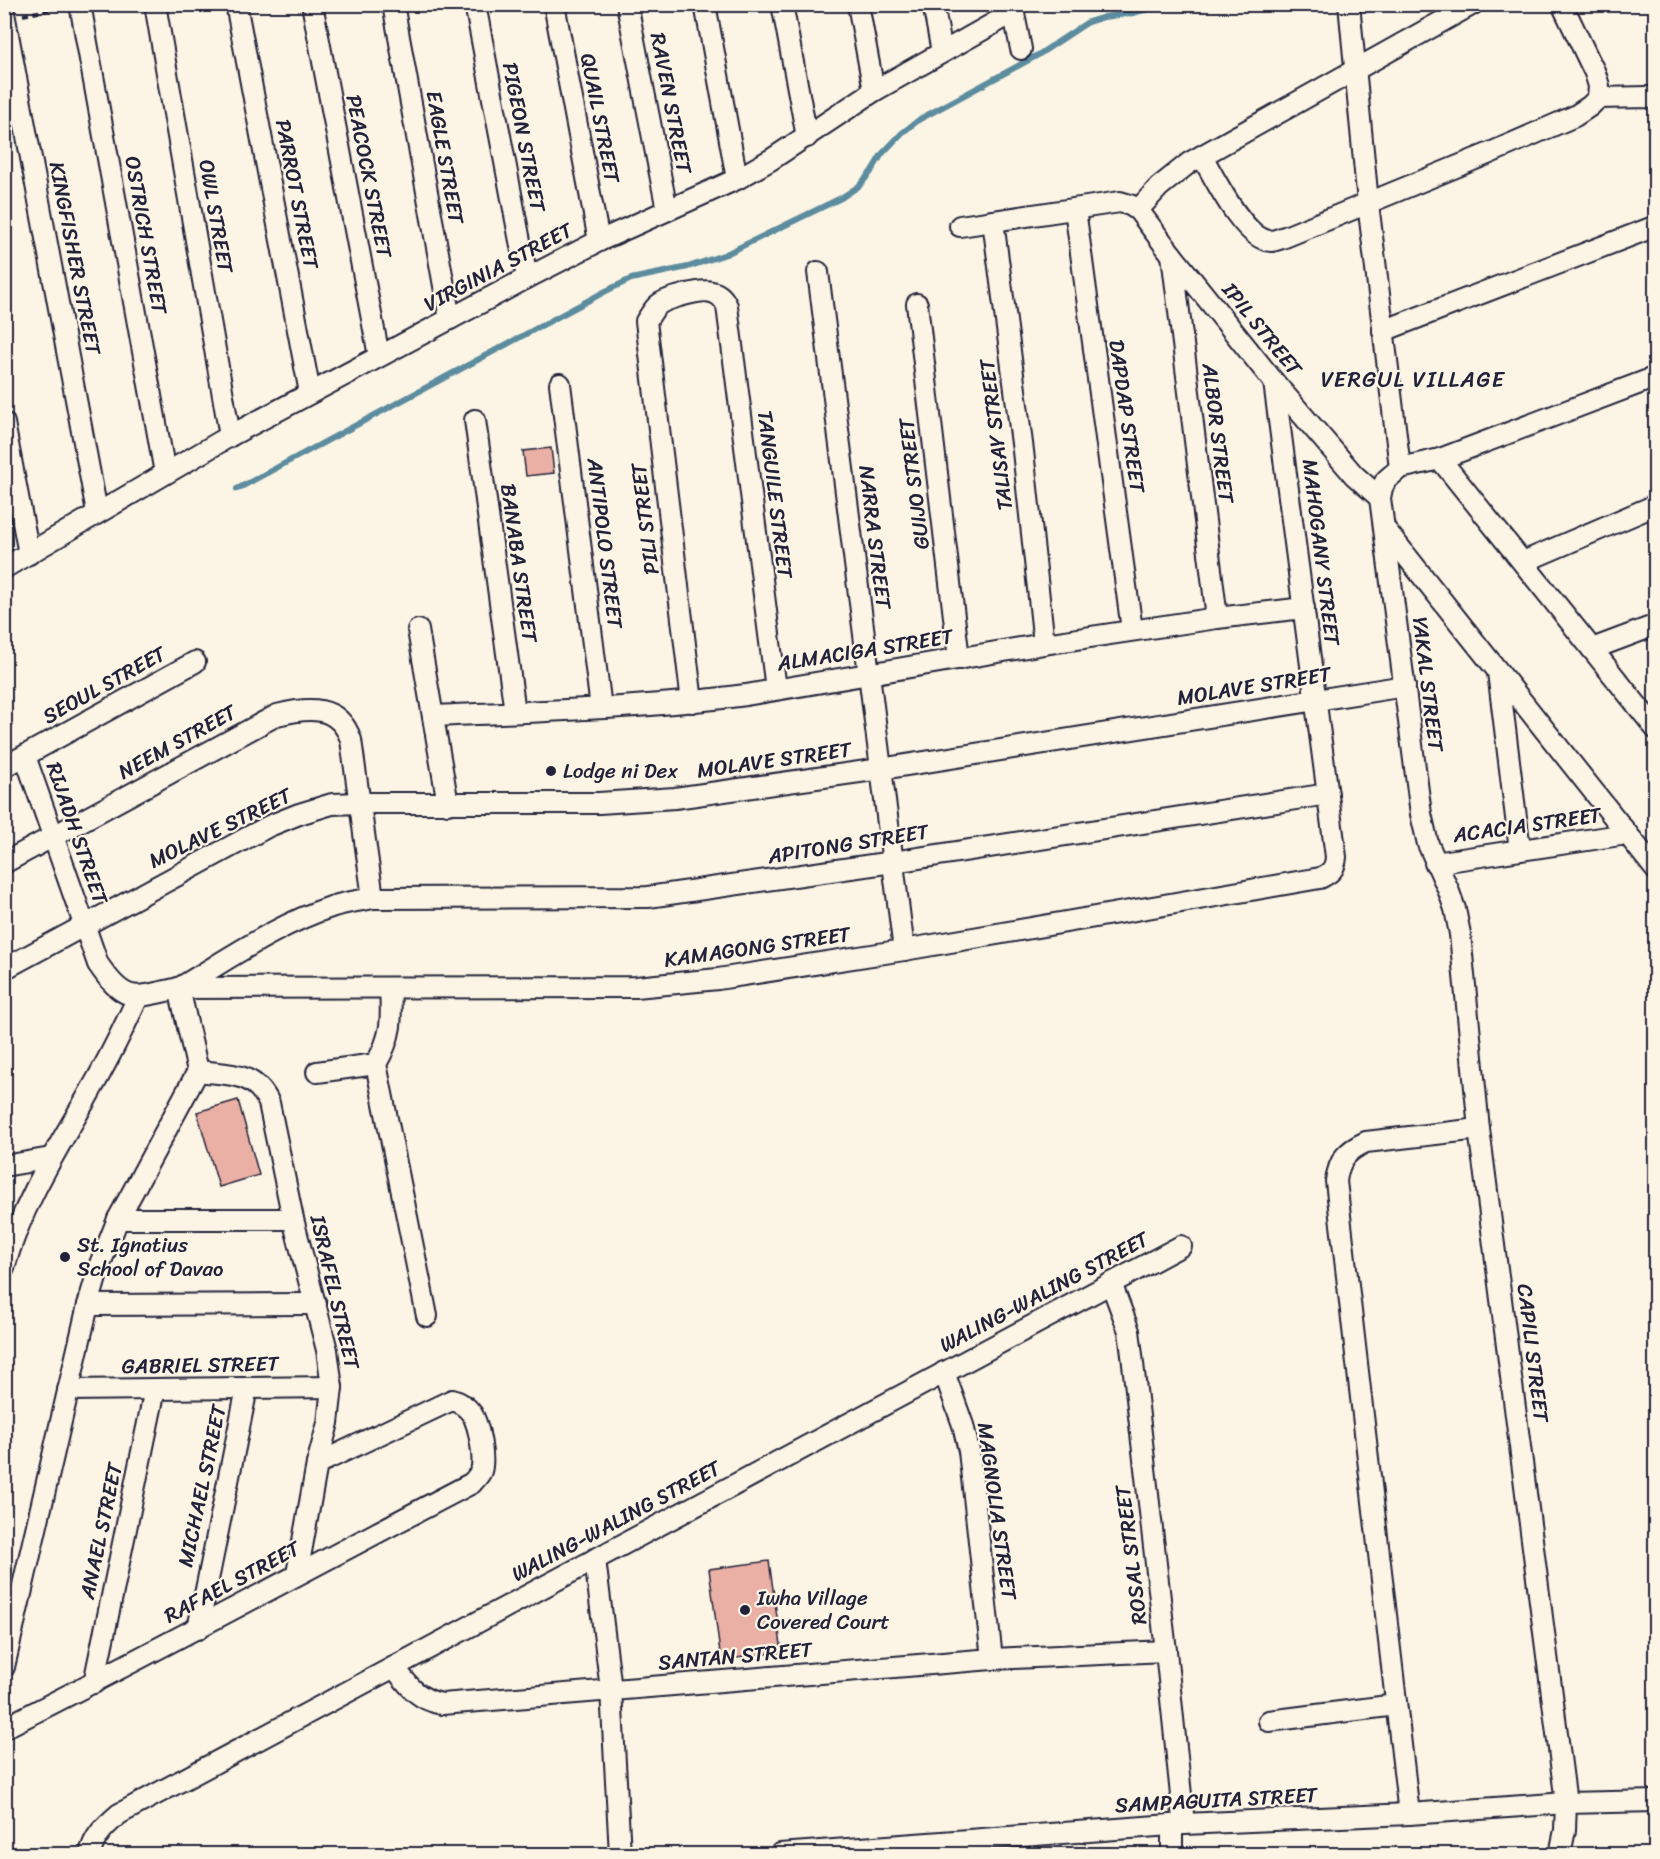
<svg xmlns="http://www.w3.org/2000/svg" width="1660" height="1859" viewBox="0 0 1660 1859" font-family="Sriracha,sans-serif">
	<rect width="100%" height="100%" fill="#fcf5e5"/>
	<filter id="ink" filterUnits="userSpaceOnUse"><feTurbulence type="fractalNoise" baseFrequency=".0167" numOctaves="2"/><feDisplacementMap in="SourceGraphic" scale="12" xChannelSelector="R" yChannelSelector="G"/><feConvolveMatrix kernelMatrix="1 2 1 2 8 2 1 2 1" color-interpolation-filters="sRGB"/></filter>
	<g filter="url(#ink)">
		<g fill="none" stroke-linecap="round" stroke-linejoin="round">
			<polyline stroke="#5d8c9f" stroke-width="6" points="237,489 606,291 631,279 688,267 726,254 841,198 859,186 871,172 882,154 902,133 920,119 1038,55 1088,22 1104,17 1133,13 1167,4"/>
		</g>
		<g fill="#eab0a6" stroke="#22223b" stroke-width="1.5">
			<polygon points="551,448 554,473 526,476 523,451"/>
			<polygon points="238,1100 259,1175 219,1187 197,1112"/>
			<polygon points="769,1561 782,1652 721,1660 709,1569"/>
		</g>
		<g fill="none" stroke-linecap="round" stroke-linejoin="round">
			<g stroke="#22223b" stroke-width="24">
				<g id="minor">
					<polyline points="80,4 165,473"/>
					<polyline points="155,4 230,436"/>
					<polyline points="236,4 310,393"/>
					<polyline points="312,4 379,356"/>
					<polyline points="393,4 450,319"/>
					<polyline points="475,4 527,278"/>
					<polyline points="554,4 599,241"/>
					<polyline points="627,4 667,210"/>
					<polyline points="705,4 737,179"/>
					<polyline points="782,4 807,137"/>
					<polyline points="858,4 874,91"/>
					<polyline points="933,4 942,52"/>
					<polyline points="1012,4 1021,49"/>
					<polyline points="1349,4 1368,203 1400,468"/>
					<polyline points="4,13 97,512"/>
					<polyline points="1598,98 1648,97 1656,99"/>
					<path d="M1202,156C1214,177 1244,240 1271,241C1275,241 1281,238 1285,237L1490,153L1575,116L1590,106L1598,98L1599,86L1595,73L1562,4"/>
					<polyline points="1075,209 1132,630"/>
					<polyline points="1138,210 1159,187 1189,163 1473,4"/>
					<polyline points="993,221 1023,451 1044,644"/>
					<polyline points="960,226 1120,202 1130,205 1138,210 1172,255 1274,382 1354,475 1380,498"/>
					<polyline points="1172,255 1217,618"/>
					<polyline points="818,272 904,950"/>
					<polyline points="917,304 959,659"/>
					<polyline points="1383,331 1656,226"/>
					<polyline points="560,384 601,708"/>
					<polyline points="475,420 515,712"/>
					<polyline points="4,423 29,554"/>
					<polyline points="1440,459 1656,729"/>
					<polyline points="1385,529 1656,870"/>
					<polyline points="1523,562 1656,505"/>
					<polyline points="4,568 230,436 527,278 599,241 737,179 772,159 874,91 1014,12"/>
					<polyline points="418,630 448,804"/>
					<polyline points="1592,649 1656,625"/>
					<polyline points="1498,672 1520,850"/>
					<path d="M692,702L646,321C650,316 653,309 658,305C664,300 673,298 680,296C698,291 718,285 727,306L776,689"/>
					<path d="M433,716C537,711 642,709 746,695L1044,644L1217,618L1304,608"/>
					<path d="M25,756L98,964C126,1005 134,998 179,988L636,987L718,979L904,950L1320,878C1331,873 1335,869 1336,857L1274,382"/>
					<polyline points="4,767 195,662"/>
					<path d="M4,863L277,715C308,707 339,704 351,740L373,898"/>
					<polyline points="1435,863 1627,834"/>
					<polyline points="4,969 269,826 299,814 332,804 360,803 599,803 675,798 881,769 1405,686"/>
					<path d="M179,988C227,960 278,924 331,907C344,902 359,901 373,898L648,897L893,862L1328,794"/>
					<path d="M390,989C392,1020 392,1036 376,1064L427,1316"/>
					<path d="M198,1071C229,1075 254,1071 269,1103L293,1219L327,1350L332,1387L328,1423L317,1464L297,1574"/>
					<polyline points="317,1072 376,1064"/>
					<polyline points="4,1166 51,1158"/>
					<polyline points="118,1219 293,1219"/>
					<path d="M4,1268C21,1207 54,1154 86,1099C105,1066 122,1032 138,997"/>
					<polyline points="1111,1283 1129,1331 1132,1355 1166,1651 1184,1824"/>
					<polyline points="88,1305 316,1304"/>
					<polyline points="944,1372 963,1425 969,1451 992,1659"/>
					<polyline points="68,1390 332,1387"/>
					<polyline points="595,1559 611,1690 620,1854"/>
					<polyline points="198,1629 247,1388"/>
					<polyline points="4,1667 88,1305 100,1264 118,1219 198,1071 179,988"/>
					<path d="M394,1667C409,1686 417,1699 442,1704L992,1659L1166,1651"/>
					<polyline points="94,1683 155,1389"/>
					<polyline points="1269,1721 1396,1705"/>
					<path d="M4,1728C161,1649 316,1564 472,1483C475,1479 479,1476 481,1471C485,1459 479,1425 472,1414C467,1407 460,1402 452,1400L317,1464"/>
					<path d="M1409,1814L1336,1181C1339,1160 1346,1151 1366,1142L1479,1129"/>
					<polyline points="1172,1825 1172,1854"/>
					<path d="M90,1854C94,1836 105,1826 119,1814L1181,1246"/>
					<polyline points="780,1854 1184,1824 1409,1814 1566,1803 1656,1801"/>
					<polyline points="1560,1854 1565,1830 1566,1803 1479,1129 1460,934 1455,909 1448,889 1428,844 1421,814 1380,498 1382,488 1386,480 1400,468 1440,459 1656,377"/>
				</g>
			</g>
			<polyline stroke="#22223b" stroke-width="4" stroke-dasharray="6 4.5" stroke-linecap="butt" points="23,15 63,7"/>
			<use href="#minor" stroke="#fcf5e5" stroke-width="20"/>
		</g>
	</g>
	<g fill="#22223b" stroke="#fcf5e5" stroke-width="2">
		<circle cx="551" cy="771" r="6"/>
		<circle cx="65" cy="1257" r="6"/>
		<circle cx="745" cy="1610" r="6"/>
	</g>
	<g text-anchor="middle" stroke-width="4.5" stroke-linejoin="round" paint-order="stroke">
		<g font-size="21" fill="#22223b" stroke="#fcf5e5">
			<text transform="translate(671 103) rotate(79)" y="7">RAVEN STREET</text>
			<text transform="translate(600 118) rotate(79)" y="7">QUAIL STREET</text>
			<text transform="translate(524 137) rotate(79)" y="7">PIGEON STREET</text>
			<text transform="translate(445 157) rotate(80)" y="7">EAGLE STREET</text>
			<text transform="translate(369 176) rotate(79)" y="7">PEACOCK STREET</text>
			<text transform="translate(297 194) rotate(79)" y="7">PARROT STREET</text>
			<text transform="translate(216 216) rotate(80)" y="7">OWL STREET</text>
			<text transform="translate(146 235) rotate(80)" y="7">OSTRICH STREET</text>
			<text transform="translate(75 258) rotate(79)" y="7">KINGFISHER STREET</text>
			<text transform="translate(498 267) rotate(-28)" y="7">VIRGINIA STREET</text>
			<text transform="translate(1262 329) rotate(51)" y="7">IPIL STREET</text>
			<text transform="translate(1127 416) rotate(82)" y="7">DAPDAP STREET</text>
			<text transform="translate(1218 433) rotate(83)" y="7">ALBOR STREET</text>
			<text transform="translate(996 435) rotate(-97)" y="7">TALISAY STREET</text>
			<text transform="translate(914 484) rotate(-97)" y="7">GUIJO STREET</text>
			<text transform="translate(775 494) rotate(83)" y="7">TANGUILE STREET</text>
			<text transform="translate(645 519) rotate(-97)" y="7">PILI STREET</text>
			<text transform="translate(875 537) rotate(83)" y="7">NARRA STREET</text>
			<text transform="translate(605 543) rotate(83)" y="7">ANTIPOLO STREET</text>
			<text transform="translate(1321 552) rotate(83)" y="7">MAHOGANY STREET</text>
			<text transform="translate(519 563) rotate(82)" y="7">BANABA STREET</text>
			<text transform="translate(865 650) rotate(-9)" y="7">ALMACIGA STREET</text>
			<text transform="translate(1428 684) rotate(83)" y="7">YAKAL STREET</text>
			<text transform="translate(104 685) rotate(-29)" y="7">SEOUL STREET</text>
			<text transform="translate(1254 686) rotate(-9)" y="7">MOLAVE STREET</text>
			<text transform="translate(177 742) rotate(-29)" y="7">NEEM STREET</text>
			<text transform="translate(774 760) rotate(-8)" y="7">MOLAVE STREET</text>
			<text transform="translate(1527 825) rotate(-8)" y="7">ACACIA STREET</text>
			<text transform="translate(220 828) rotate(-26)" y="7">MOLAVE STREET</text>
			<text transform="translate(77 833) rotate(71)" y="7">RIJADH STREET</text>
			<text transform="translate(848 844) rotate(-9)" y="7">APITONG STREET</text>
			<text transform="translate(757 947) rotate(-8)" y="7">KAMAGONG STREET</text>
			<text transform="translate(335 1292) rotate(77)" y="7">ISRAFEL STREET</text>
			<text transform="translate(1044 1292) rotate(-28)" y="7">WALING-WALING STREET</text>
			<text transform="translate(1533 1353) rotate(83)" y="7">CAPILI STREET</text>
			<text transform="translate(200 1365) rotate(-1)" y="7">GABRIEL STREET</text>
			<text transform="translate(202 1486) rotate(-78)" y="7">MICHAEL STREET</text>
			<text transform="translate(997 1511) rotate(82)" y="7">MAGNOLIA STREET</text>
			<text transform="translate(616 1521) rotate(-28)" y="7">WALING-WALING STREET</text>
			<text transform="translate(101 1531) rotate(-78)" y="7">ANAEL STREET</text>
			<text transform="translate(1131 1555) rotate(-97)" y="7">ROSAL STREET</text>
			<text transform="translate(232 1582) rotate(-28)" y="7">RAFAEL STREET</text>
			<text transform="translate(735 1656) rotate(-5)" y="7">SANTAN STREET</text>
			<text transform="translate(1216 1800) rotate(-3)" y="7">SAMPAGUITA STREET</text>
		</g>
		<g font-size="21" fill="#22223b" stroke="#fcf5e5" text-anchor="start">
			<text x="563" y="778">Lodge ni Dex</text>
			<text x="77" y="1252">St. Ignatius<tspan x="77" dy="24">School of Davao</tspan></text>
			<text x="757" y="1605">Iwha Village<tspan x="757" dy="24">Covered Court</tspan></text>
		</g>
		<g font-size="22" letter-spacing="1.5" fill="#22223b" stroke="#fcf5e5">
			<text x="1413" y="387">VERGUL VILLAGE</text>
		</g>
	</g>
	<rect width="1660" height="1859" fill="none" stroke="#fcf5e5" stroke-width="24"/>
	<rect x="12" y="12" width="1636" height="1835" fill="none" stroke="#22223b" stroke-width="2" filter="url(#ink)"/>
</svg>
